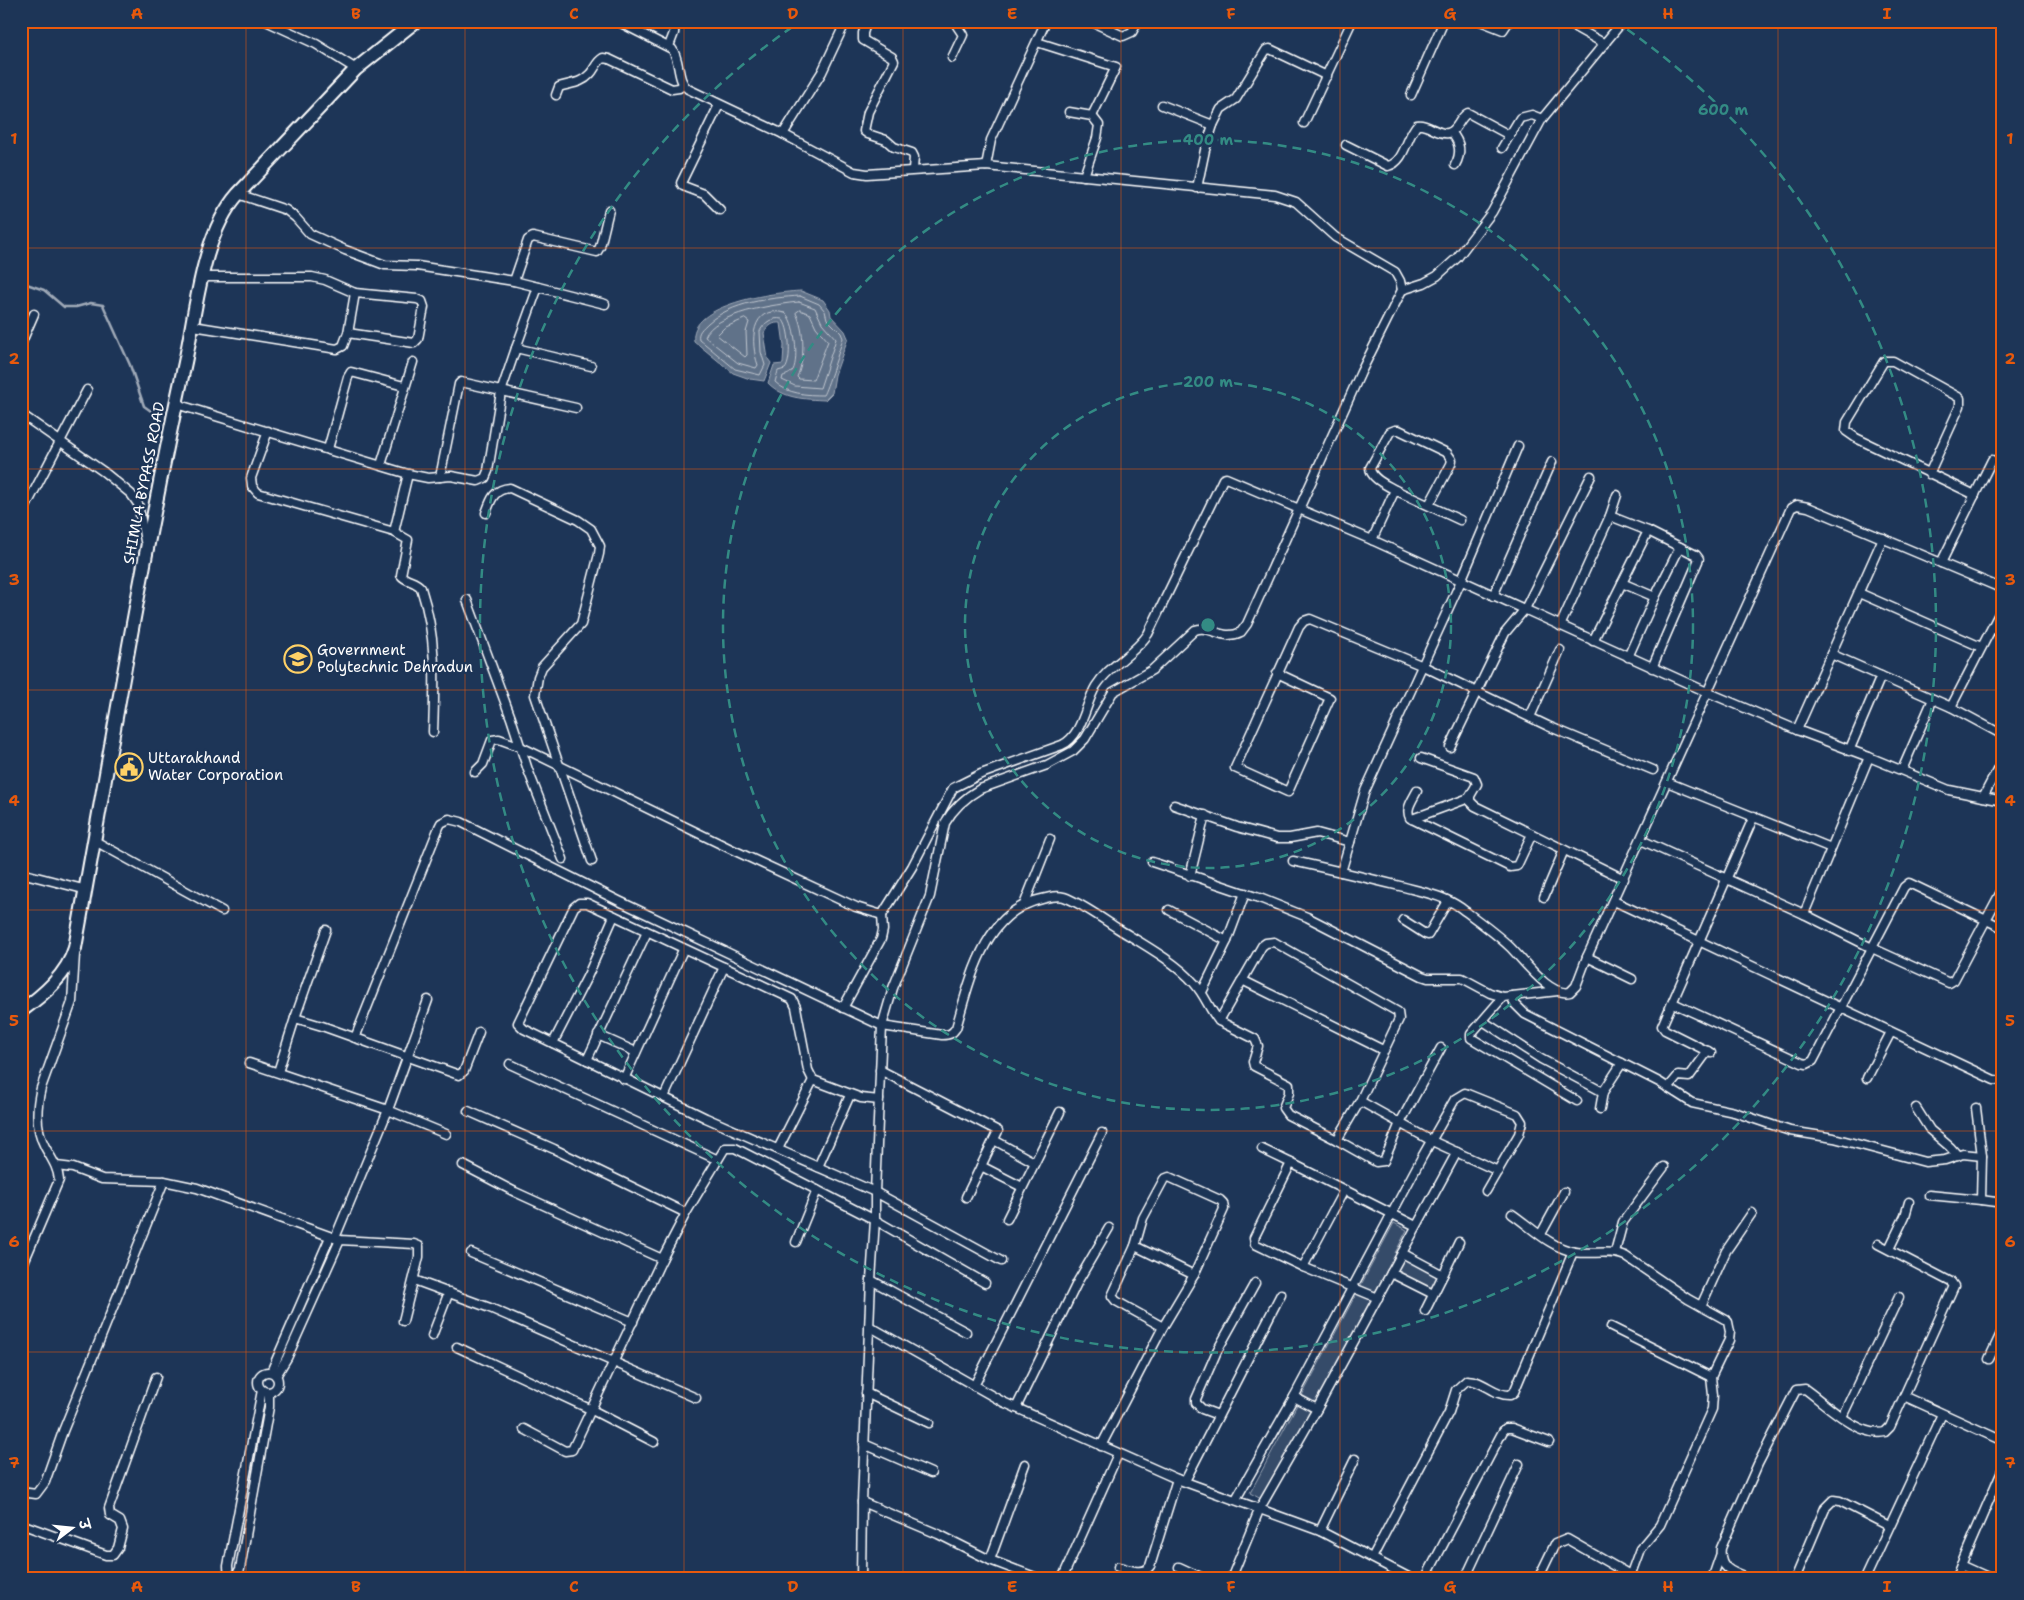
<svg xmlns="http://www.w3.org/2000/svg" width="2024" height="1600" viewBox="0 0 2024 1600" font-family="'Shantell Sans','Playpen Sans Deva',sans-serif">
	<rect width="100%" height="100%" fill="#1d3557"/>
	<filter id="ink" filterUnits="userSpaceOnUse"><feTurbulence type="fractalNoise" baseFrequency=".02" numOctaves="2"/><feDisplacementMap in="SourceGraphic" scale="10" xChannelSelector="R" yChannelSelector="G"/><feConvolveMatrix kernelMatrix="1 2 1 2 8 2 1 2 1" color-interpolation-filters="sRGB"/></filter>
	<g filter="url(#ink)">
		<polygon fill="#364b69" stroke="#9aa5b4" points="1394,1223 1407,1230 1395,1253 1437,1276 1432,1290 1388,1268 1263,1500 1250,1493"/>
		<path fill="#617289" stroke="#a0aab8" d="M801,291L823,300L830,310L831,316L845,331L848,338L835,375L832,393L825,400C804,399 784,399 768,383L774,365L783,364L784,345L781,323C773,322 768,326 764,333L768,359L771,363L764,381L750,379L733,373L694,341C688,304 775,292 801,291Z"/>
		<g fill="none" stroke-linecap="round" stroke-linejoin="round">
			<g stroke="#c0c7d0" stroke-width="1">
				<path d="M800,296L819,304L825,311L827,319L841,333L843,338C841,346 826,391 823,395C807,395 787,394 775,382L778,371L785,369C792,361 790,326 782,319C772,317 765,322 760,331L761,352L765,365L760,375L735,369L699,339C697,332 703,328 708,323C732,302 769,298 800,296Z"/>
				<path d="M799,302L815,308L822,323L836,339L820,388L795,386L782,380L783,376C787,375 790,374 793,370C799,359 795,320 785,313C750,304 750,343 758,365L756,368L738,363L705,337C713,313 777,304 799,302Z"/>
				<path d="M800,310L810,314L816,327L828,341L813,380L799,379L797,377C805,359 805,331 796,313Z"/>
				<polygon points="745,319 749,322 746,332 747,355 745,357 717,335 724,328"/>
			</g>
			<g stroke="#a0aab8" stroke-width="2.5">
				<polyline points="21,261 24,262 21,277"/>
				<polyline points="21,282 44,290 64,307 76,307 91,303 103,305 130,365 144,406 151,411"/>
			</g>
			<g stroke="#fff" stroke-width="11">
				<g id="minor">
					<polyline points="266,21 316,44 356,69"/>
					<path d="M617,21L672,49C681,61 676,80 688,89L783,134L854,172L867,174L986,166L1275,195L1296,202L1335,237L1395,272L1400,281L1402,290L1361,372L1247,624L1241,632C1222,642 1211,624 1195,630L1152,670L1113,692L1085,739L1073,751L1047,765L980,789C966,797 953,809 945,823L930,896L893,988L882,1026L875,1192V1220L871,1280L862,1502L861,1579"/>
					<polyline points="867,21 863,33 863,40 892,57 894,61 868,112 864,131 868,134 886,140 894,147 912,153 914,157 913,169"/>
					<polyline points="1090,21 1123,36 1132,32 1138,21"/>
					<polyline points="1480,21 1503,30 1509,21"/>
					<polyline points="1564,21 1605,44"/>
					<polyline points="1037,42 1116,67 1092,116"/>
					<polyline points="669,46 674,33 675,21"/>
					<polyline points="952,58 963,35 957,26 959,21"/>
					<path d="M556,95L559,87C570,83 581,84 590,74C595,69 596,62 603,58L609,59L672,89L679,88L683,85"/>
					<polyline points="1411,95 1444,21"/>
					<polyline points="719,105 681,183 683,186 704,194 720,210"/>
					<polyline points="1162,105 1213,125"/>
					<polyline points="1069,112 1092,116 1099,125 1097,138 1084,176"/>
					<polyline points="1304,123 1352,21"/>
					<path d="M1451,132C1460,142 1462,153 1455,165"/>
					<polyline points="783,134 822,72 846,21"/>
					<path d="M1346,145L1388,166C1405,162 1406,137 1417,125C1428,123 1437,135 1448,133C1458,131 1459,117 1468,113L1509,135"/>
					<polyline points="1502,148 1520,118 1532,115 1542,119"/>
					<polyline points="986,166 991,140 1046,21"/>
					<polyline points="1197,188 1205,150 1213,125 1221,109 1236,99 1266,50 1270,49 1327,76"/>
					<polyline points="238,194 286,210 296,218 310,234 345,250 385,265 417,266 514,281 538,287"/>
					<polyline points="514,281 528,240 533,237 597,252 600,247 609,210"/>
					<polyline points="1402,290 1424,283 1437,276 1457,258 1492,212 1542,119 1623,21"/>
					<polyline points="193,326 337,349 343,346 348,333 414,343 418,339 424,307 422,301 417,299 355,293 325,280 312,277 202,277"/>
					<polyline points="348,333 355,293"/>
					<polyline points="21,344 34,314"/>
					<polyline points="516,348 538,287 605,304"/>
					<polyline points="176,404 408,474 428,478 451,476 478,481 485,478 488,471 501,392 516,348 591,366"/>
					<polyline points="21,414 104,472 131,494 138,504 145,541"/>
					<polyline points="268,431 251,478 252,486 258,493 394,532 408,474"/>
					<polyline points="328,449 348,377 351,372 404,386"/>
					<polyline points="381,465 413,362"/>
					<polyline points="1929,474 1960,406 1960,398 1893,361 1884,361 1847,422 1846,431 1856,438 1975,495"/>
					<polyline points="440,477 459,384 461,382 576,408"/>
					<path d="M1395,490C1387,485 1371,479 1370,468L1390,432L1395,430H1399L1447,453L1452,460L1451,464L1429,505"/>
					<path d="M486,513C491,499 494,489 510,488L578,520L591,529L600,546L599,554L581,624L542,667L538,677L535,695L592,861"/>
					<polyline points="21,516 87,390"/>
					<polyline points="1648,531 1696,555 1699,559 1652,668"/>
					<path d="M394,532L408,540L401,575C406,582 415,580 421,588C437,637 435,681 433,732"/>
					<polyline points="1372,540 1395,490 1460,520"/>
					<polyline points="1941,563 1992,460"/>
					<polyline points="1622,583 1655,597"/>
					<polyline points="1859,593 1981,647"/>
					<polyline points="1493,596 1552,462"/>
					<polyline points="467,600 511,718 528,770 563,859"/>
					<polyline points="1560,626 1610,516 1617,495"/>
					<polyline points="1593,641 1648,531 1610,516"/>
					<polyline points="1831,654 1951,707 2003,606"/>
					<polyline points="1628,657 1655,597 1680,547"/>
					<polyline points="1277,673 1330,698 1288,792 1235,768 1299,627 1304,621 1310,619 1423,666 1548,726 1653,770"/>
					<polyline points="1951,707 2003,735"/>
					<polyline points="1530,717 1560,650"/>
					<polyline points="1797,730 1883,538"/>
					<polyline points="1450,747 1505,633 1525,609 1591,476"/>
					<polyline points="1849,751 1881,676"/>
					<polyline points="1421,758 1474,777 1477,784 1470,796 1470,801 1475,806 1624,879"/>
					<polyline points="1902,770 1933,699"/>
					<path d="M475,772L483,764L492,740L499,739L521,747L731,849L856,907L882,915L912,867L953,788L981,774L1062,745C1083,735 1085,704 1096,686C1109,665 1134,655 1148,634L1223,479L1226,478L1372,540L1707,692L1797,730L1869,757L1949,790L2003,801"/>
					<polyline points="1667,782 1831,848"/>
					<path d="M1417,791C1413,799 1405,809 1410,818L1510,867L1517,866L1532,834"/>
					<polyline points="1983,797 2003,759"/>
					<polyline points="1174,805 1237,827 1277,838 1290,838 1317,833 1350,842 1341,872"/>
					<polyline points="1412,819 1469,798"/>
					<polyline points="1641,840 1804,914"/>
					<polyline points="95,841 222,911"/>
					<polyline points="1350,842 1365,791 1461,581 1518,446"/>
					<path d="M1293,861C1330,869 1367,878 1404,887C1423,892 1445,896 1461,908C1477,920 1494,932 1509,946C1523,959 1549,997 1570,992L1576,986L1587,957L1791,508L1797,505L1808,507L2003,589"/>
					<polyline points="1152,862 1262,899 1307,917 1422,976 1428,978 1462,978 1490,993 1503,997 1558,991"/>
					<polyline points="21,873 87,890"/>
					<polyline points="1190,876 1205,815"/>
					<polyline points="2003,888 1954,980 1949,983 1872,948 1904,887 1909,883 2003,928"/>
					<polyline points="1544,897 1564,850"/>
					<polyline points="1614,901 1994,1080 2003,1081"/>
					<polyline points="1024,905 1050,839"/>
					<polyline points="1169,910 1227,941"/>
					<polyline points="1403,920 1425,934 1428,935 1448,901"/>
					<polyline points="1587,957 1632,979"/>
					<polyline points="1242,980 1383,1050"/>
					<polyline points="1202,992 1227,941 1245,893"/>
					<polyline points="1512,996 1514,1003 1525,1014 1659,1082 1692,1103 1734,1112 1790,1131 1834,1138 1925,1162 1945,1160 1963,1154 1982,1156 1981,1200 2003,1203"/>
					<polyline points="1503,997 1471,1034 1471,1038 1577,1101"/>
					<polyline points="1673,1003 1802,1063 1807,1064 1813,1061 1872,948 1804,914 1869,757"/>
					<polyline points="843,1008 881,939 883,930 882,915"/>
					<polyline points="295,1018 322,1026 459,1075 464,1071 479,1032"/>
					<polyline points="1483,1021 1541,1059 1603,1092"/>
					<polyline points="598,1035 636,1052"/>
					<path d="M355,1038L439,827L441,823L449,819L461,822L619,901L882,1026L942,1035C949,1035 952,1034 956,1028C970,980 984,911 1042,899C1050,897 1057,895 1064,897C1079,902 1103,919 1117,928C1141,943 1176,962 1194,983C1205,995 1209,1009 1219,1021"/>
					<polyline points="553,1043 588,975 614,916"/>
					<polyline points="1711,1053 1665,1030 1662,1026 1754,816"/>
					<polyline points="587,1060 647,932"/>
					<polyline points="249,1063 388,1110 446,1134"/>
					<polyline points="510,1064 716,1159"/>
					<polyline points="880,1070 998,1131 966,1197"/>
					<polyline points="278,1072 295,1018 326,930"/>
					<polyline points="1867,1078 1891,1032"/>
					<polyline points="624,1079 683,950"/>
					<polyline points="1668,1088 1678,1076 1689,1077 1708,1051"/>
					<polyline points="664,1097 724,967"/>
					<polyline points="879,1100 861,1098 813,1080 808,1070 796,1007 792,999 587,903 579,903 574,907 518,1023 524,1029 706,1118 875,1192 1001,1261"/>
					<polyline points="1360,1101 1337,1140 1288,1115 1283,1108 1289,1093 1289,1084 1254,1066 1253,1062 1258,1046 1255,1039 1219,1021 1262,946 1266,943 1274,942 1398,1012 1399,1019 1360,1101 1432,1141 1498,1171"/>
					<polyline points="1916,1108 1930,1130 1950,1147 1958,1156"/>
					<polyline points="1976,1108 1982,1156"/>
					<polyline points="1600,1109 1603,1092 1622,1063"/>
					<polyline points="468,1111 554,1149 686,1213"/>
					<polyline points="994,1140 1034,1162"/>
					<polyline points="1337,1140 1376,1162 1384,1161 1400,1123 1441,1048"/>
					<polyline points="778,1149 813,1080"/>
					<polyline points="1262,1149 1291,1163"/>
					<polyline points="463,1165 515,1192 662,1259"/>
					<polyline points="56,1166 73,1168 102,1179 164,1181 197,1188 340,1240 414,1244 419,1246 419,1257 403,1321"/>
					<polyline points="981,1166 1022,1187"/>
					<polyline points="818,1167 850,1095"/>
					<polyline points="1929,1195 1981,1200"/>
					<path d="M1512,1214C1531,1227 1551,1248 1575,1252C1591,1255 1610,1249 1625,1256L1688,1299L1726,1320L1728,1322L1730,1332L1729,1340L1711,1377L1713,1395L1712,1409L1660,1525L1640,1549L1629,1579"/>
					<polyline points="1007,1219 1060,1112"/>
					<polyline points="1541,1234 1564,1192"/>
					<polyline points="335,1238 388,1110 428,1000"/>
					<polyline points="796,1242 817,1190"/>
					<polyline points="1878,1244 1951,1282 1954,1286 1904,1396"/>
					<polyline points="1135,1246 1194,1275"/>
					<polyline points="1889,1249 1905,1216 1909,1202"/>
					<polyline points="1615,1252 1623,1222 1664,1167"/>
					<polyline points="471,1253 633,1322"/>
					<polyline points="1402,1253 1443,1275 1425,1311"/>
					<polyline points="1303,1267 1344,1190"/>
					<path d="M21,1269L59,1180C58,1167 51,1158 45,1147C35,1128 36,1108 41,1088L72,1002L75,954"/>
					<polyline points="1391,1273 1433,1294"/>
					<polyline points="1443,1275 1459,1242"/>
					<polyline points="414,1280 490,1308 696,1398"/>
					<polyline points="871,1280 966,1332"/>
					<polyline points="1378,1298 1303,1267 1255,1244 1254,1238 1291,1163 1416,1226"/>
					<polyline points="1701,1306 1726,1251 1752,1213"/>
					<polyline points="869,1326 1003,1402 1177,1479 1320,1531 1412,1579"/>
					<polyline points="1611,1327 1711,1377"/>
					<polyline points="432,1336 449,1292"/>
					<polyline points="457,1347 592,1410 654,1442"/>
					<polyline points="1989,1359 2003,1329"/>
					<polyline points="271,1372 330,1237"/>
					<circle cx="268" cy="1382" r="10"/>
					<polyline points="276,1376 287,1358 340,1240"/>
					<polyline points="974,1386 1102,1133"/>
					<polyline points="866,1393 929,1423"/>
					<polyline points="1294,1397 1317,1409"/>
					<polyline points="1016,1408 1078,1281 1109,1228"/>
					<polyline points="1218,1415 1202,1409 1196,1403 1196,1399 1217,1351 1255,1283"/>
					<polyline points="1842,1417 1899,1297"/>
					<polyline points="524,1429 565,1451 572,1450 662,1259 686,1213 725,1148 735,1148 875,1220 985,1283"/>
					<polyline points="864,1444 931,1473"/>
					<polyline points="1101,1446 1163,1327 1194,1275 1224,1209 1223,1203 1220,1200 1169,1177 1164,1179 1143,1218 1135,1246 1112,1296 1116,1301 1163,1327"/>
					<polyline points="1185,1481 1281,1294"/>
					<polyline points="21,1492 36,1494 45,1482 63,1431 164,1181"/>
					<polyline points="1236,1499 1294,1397 1422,1157 1455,1099 1465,1093 1517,1114 1522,1122 1519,1134 1486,1191"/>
					<polyline points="862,1502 938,1534 990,1560 1040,1579"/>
					<polyline points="21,1524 106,1555 113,1555 118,1548 123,1529 120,1521 110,1515 109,1508 156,1377"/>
					<polyline points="1320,1531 1355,1459"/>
					<path d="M1372,1558L1449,1412L1456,1390L1467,1380C1483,1380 1495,1396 1510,1395L1514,1392L1573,1252"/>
					<polyline points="990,1560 1025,1464"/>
					<polyline points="1961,1565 1992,1579"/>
					<path d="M1118,1567C1129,1569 1143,1576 1150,1566L1177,1479"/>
					<polyline points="1179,1567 1205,1579"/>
					<polyline points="229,1579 228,1566 262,1390"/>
					<polyline points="234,1579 240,1569 269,1407 269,1392"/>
					<polyline points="1062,1579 1118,1454"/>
					<polyline points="1231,1579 1260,1508 1317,1409 1457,1152"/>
					<polyline points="1425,1579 1503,1431 1506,1428 1512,1428 1549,1442"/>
					<polyline points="1465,1579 1519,1464"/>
					<polyline points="1538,1579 1555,1544 1567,1539 1630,1575"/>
					<polyline points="1712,1579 1720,1556"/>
					<path d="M1750,1579C1734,1573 1718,1569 1721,1548L1758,1464L1796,1390L1805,1389C1825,1403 1859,1438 1885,1432L1890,1427L1904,1396L2003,1441"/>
					<polyline points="1795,1579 1825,1508 1833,1500 1840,1501 1889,1526"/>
					<polyline points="1865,1579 1942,1414"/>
					<polyline points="1955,1579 2003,1468"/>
				</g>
			</g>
			<g stroke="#fff" stroke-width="16">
				<path id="trunk" d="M21,1011C43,995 67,975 75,948C110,754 142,559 184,367C196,313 201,236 238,194L356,69L416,21"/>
			</g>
			<use href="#minor" stroke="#1d3557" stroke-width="8"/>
			<use href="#trunk" stroke="#1d3557" stroke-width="12"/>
		</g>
	</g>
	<path fill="none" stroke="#e8590c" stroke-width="1" stroke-opacity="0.55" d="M246,21V1579M465,21V1579M684,21V1579M903,21V1579M1121,21V1579M1340,21V1579M1559,21V1579M1778,21V1579M21,248H2003M21,469H2003M21,690H2003M21,910H2003M21,1131H2003M21,1352H2003"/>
	<g fill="none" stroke="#338b84" stroke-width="2.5" stroke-dasharray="9 6">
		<circle cx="1208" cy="625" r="243"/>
		<circle cx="1208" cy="625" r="485"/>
		<path d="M1615 21A728 728 0 1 1 801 21"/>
	</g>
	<defs>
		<g id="university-ring" transform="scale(1.4375)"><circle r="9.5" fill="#1d3557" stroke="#ffd166" stroke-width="1.5"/><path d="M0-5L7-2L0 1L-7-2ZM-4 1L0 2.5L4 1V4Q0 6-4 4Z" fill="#ffd166"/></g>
		<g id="civic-ring" transform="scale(1.4375)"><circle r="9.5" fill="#1d3557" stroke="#ffd166" stroke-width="1.5"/><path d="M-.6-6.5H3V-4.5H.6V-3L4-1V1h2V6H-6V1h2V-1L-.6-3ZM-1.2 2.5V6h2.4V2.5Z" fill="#ffd166"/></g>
	</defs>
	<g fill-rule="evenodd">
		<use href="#university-ring" x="298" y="659"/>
		<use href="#civic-ring" x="129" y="767"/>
	</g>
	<g text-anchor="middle" stroke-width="4.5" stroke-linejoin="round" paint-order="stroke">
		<g font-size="15" fill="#fff" stroke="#1d3557">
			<text transform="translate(144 483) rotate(-79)" y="5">SHIMLA BYPASS ROAD</text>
		</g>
		<g font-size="15" fill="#fff" stroke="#1d3557" text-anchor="start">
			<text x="317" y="655">Government<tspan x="317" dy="17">Polytechnic Dehradun</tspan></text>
			<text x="148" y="763">Uttarakhand<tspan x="148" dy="17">Water Corporation</tspan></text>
		</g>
	</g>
	<circle cx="1208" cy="625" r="8" fill="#338b84" stroke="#1d3557" stroke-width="2.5"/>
	<g font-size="15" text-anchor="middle" font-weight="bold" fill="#338b84" stroke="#1d3557" stroke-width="4.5" stroke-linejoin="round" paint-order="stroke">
		<text x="1723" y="115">600 m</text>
		<text x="1208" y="145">400 m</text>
		<text x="1208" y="387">200 m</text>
	</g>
	<rect width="2024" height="1600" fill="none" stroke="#1d3557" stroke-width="55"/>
	<g transform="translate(72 1528) rotate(74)" stroke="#1d3557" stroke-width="4" paint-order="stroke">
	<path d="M0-4L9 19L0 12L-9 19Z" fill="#ffffff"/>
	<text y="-8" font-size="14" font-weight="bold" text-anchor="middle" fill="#ffffff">उ</text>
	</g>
	<rect x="28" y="28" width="1968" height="1544" fill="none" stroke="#e8590c" stroke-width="2"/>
	<g font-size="16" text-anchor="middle" font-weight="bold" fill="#e8590c">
		<text x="137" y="19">A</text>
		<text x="356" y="19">B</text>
		<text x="574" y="19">C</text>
		<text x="793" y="19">D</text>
		<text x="1012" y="19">E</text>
		<text x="1231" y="19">F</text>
		<text x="1450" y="19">G</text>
		<text x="1668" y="19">H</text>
		<text x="1887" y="19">I</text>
		<text x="14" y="144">1</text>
		<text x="2010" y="144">1</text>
		<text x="14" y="364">2</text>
		<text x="2010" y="364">2</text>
		<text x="14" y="585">3</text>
		<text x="2010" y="585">3</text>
		<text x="14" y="806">4</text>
		<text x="2010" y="806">4</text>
		<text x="14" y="1026">5</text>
		<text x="2010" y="1026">5</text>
		<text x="14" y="1247">6</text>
		<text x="2010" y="1247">6</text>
		<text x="14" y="1468">7</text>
		<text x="2010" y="1468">7</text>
		<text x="137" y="1592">A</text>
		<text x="356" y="1592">B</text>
		<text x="574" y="1592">C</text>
		<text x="793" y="1592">D</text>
		<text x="1012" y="1592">E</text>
		<text x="1231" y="1592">F</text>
		<text x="1450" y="1592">G</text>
		<text x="1668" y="1592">H</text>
		<text x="1887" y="1592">I</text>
	</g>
</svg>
